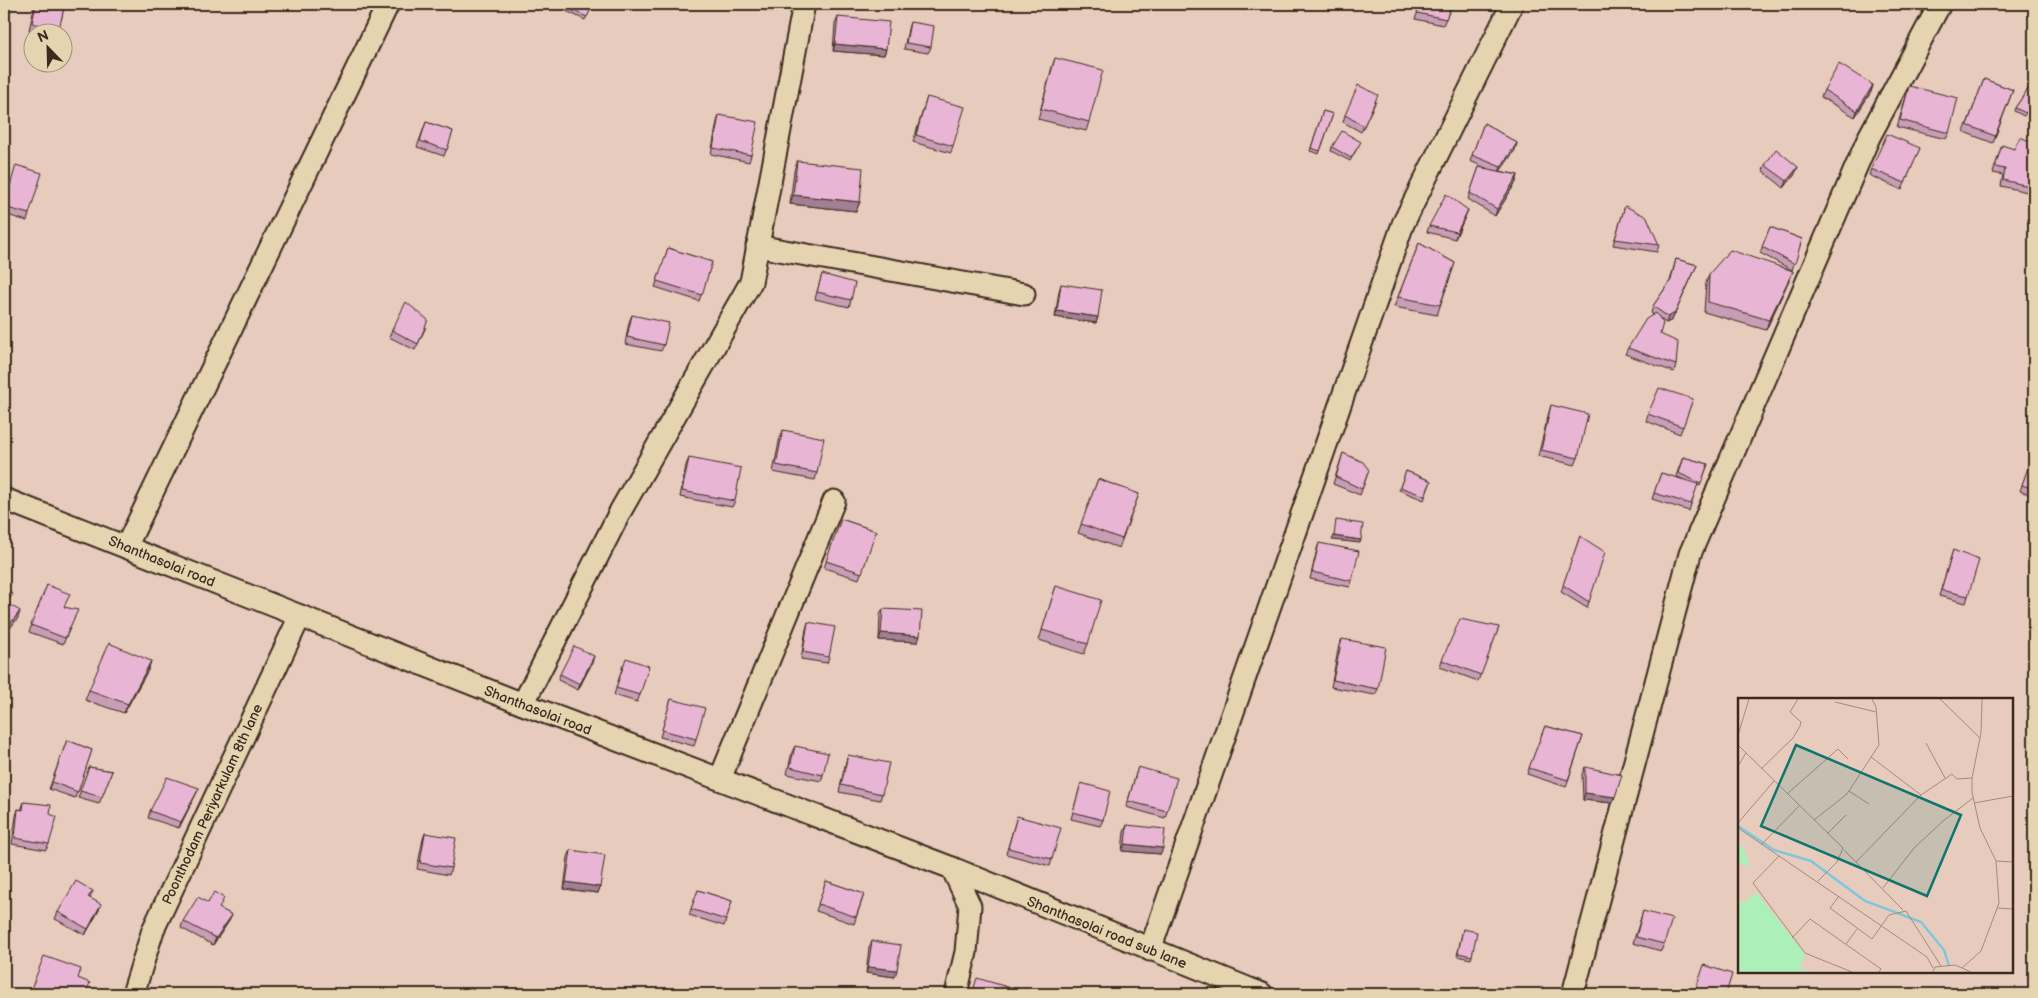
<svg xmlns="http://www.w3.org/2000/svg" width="2038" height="998" viewBox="0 0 2038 998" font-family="'Balsamiq Sans',sans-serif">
	<rect width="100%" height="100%" fill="#e7cbbc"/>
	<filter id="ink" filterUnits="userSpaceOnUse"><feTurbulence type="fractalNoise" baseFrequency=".02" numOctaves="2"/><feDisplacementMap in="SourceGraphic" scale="10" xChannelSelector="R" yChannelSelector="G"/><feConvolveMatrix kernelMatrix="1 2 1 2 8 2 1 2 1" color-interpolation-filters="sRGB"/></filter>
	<g filter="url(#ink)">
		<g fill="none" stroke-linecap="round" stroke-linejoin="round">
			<g stroke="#3b2a1e" stroke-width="25">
				<g id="minor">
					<polyline points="757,246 1024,294"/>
					<polyline points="4,499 523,704 952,868 970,906 966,952 956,994"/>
					<polyline points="126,547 388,4"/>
					<polyline points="523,704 621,510 751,282 804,4"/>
					<polyline points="720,779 834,501"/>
					<polyline points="952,868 1262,994"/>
					<polyline points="1150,950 1403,224 1512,4"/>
					<polyline points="133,994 153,930 300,616"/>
					<polyline points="1573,994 1690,554 1869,137 1940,4"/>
				</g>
			</g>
			<use href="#minor" stroke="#e6d4b1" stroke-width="21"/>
		</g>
		<g fill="#c89db6" stroke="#3b2a1e">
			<polygon points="35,4 65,4 58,32 42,32 29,30"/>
			<polygon points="569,4 593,4 585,20 566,11"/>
			<polygon points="760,4 778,4 776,12 759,9"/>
			<polygon points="1168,4 1176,4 1175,7"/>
			<polygon points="1421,4 1453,4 1443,25 1415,19"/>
			<polygon points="838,17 886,49 884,55 833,51 835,24"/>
			<polygon points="910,22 931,47 928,53 904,49 908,29"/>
			<polygon points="1055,58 1089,122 1086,131 1038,119 1052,67"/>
			<polygon points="1984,79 2013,90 1993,143 1964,132"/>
			<polygon points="2034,80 2034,101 2024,116 2014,111 2015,108"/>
			<polygon points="1873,85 1871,92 1855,117 1821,97 1824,90"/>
			<polygon points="1909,86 1949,133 1946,139 1897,127"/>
			<polygon points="927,97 953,146 951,153 913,142"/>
			<polygon points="1376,101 1361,132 1343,122 1345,115"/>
			<polygon points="1323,111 1333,114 1319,154 1310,151"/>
			<polygon points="719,115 751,155 749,162 711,154 717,122"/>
			<polygon points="426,122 453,131 444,156 417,147"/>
			<polygon points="1484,123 1517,143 1515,150 1500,171 1518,175 1516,182 1495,216 1468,199 1479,167 1488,169 1470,161"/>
			<polygon points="1359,145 1350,161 1331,151 1332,147"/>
			<polygon points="2002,145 2034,173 2027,192 2001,186 2003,175 1993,173"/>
			<polygon points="1920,148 1902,190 1869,175 1871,169"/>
			<polygon points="797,161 860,202 856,211 790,204 794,171"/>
			<polygon points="1765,165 1795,174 1784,188 1763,171"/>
			<polygon points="4,203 29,214 27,221 4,214"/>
			<polygon points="1625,206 1659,245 1657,252 1613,245"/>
			<polygon points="1468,210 1455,239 1427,232 1429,226"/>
			<polygon points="1770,227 1802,239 1792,270 1760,253"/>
			<polygon points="1419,243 1455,263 1437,315 1394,307"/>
			<polygon points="668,248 712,262 699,301 655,287"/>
			<polygon points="1676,259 1697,265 1672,320 1666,323 1660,319 1660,334 1676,365 1674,372 1625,354 1628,348 1653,314 1651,313 1653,306 1670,281"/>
			<polygon points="822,274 851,300 849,307 815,299"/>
			<polygon points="1709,274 1789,280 1766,330 1704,312 1706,283"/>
			<polygon points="1061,284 1098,317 1096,323 1055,317 1059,291"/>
			<polygon points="632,315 664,345 661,351 625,344 629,322"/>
			<polygon points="426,327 415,350 389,337 392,330"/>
			<polygon points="1693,399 1680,434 1646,421 1648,414"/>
			<polygon points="1551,405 1578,458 1575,465 1538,456 1549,412"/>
			<polygon points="783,430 817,473 815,480 773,472 780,437"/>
			<polygon points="2034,451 2034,496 2020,491"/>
			<polygon points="1343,453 1369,470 1360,495 1333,484"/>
			<polygon points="1683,457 1708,464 1700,486 1697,485 1689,511 1652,499 1661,473 1686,481 1676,476"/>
			<polygon points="689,458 735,501 732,507 680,497 686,465"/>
			<polygon points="1406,471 1431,481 1424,500 1399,490"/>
			<polygon points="1098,479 1139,494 1119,548 1078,533"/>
			<polygon points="841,519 876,531 859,579 824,568"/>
			<polygon points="1580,536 1589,602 1587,608 1561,592"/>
			<polygon points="1319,543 1352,581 1350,587 1310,579 1317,549"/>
			<polygon points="1953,550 1968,596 1966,603 1939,596"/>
			<polygon points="47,585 65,607 75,617 63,644 29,632"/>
			<polygon points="1056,586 1088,644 1084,654 1039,640"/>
			<polygon points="883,609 918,642 879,640 880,615"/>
			<polygon points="808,622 829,657 827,663 801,659 806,629"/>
			<polygon points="1499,627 1478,681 1440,667 1442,660"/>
			<polygon points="1342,639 1378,689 1375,695 1331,687 1339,645"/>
			<polygon points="151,661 148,670 124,713 85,700 89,690"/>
			<polygon points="592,663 578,690 558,680 560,674"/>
			<polygon points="623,665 640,695 637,702 614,695"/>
			<polygon points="671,699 696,739 694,746 660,737"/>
			<polygon points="1545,726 1583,736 1566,787 1527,774"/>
			<polygon points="67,740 92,750 75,798 49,789"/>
			<polygon points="795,746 823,775 821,781 787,774 792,752"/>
			<polygon points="848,755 882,794 880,800 839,792 846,761"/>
			<polygon points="89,767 112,771 99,804 78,798"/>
			<polygon points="1138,767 1167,811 1165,818 1126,807"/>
			<polygon points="1585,767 1613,803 1583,800 1582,774"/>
			<polygon points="1081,783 1103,820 1100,826 1071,819"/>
			<polygon points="199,788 179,828 148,818 150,811"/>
			<polygon points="24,802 50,814 49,844 46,850 12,844 16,816 18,809 21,810"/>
			<polygon points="1017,816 1052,859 1050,866 1006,854"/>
			<polygon points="1127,825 1161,854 1122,851 1124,832"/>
			<polygon points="425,833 451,868 449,875 417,869 423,839"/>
			<polygon points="571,850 600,887 598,893 564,889 568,857"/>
			<polygon points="826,881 864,894 854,924 816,911"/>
			<polygon points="698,890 732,901 724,926 689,915"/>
			<polygon points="93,891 90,898 99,910 85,935 55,919 58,912"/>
			<polygon points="208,903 232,915 229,921 213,945 181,928 183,921"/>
			<polygon points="1643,911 1664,944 1661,951 1633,943"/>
			<polygon points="1463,929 1472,956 1471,959 1457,956"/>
			<polygon points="872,941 895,977 866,973 869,948"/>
		</g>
		<g fill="#a27f94" stroke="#3b2a1e">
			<polygon points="835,44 886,49 884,55 833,51"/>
			<polygon points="1873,85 1871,92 1855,117 1857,111"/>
			<polygon points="1517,143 1515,150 1499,173 1501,167"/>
			<polygon points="1798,167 1795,174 1784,188 1787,181"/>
			<polygon points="1518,175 1516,182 1495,216 1497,209"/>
			<polygon points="793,195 860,202 856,211 790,204"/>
			<polygon points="1468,210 1465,217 1455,239 1457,232"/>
			<polygon points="1697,265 1672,320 1666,323 1668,317"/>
			<polygon points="1793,271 1789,280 1766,330 1769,320"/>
			<polygon points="1057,311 1098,317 1096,323 1055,317"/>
			<polygon points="1334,536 1361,540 1360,543 1332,540"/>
			<polygon points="20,611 18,618 4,636 4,632"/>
			<polygon points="881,633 920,636 918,642 879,640"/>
			<polygon points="594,656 592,663 578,690 580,684"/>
			<polygon points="151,661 148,670 124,713 128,704"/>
			<polygon points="199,788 179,828 181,822"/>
			<polygon points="1585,793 1615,797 1613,803 1583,800"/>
			<polygon points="1125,844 1163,848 1161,854 1122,851"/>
			<polygon points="566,882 600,887 598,893 564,889"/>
			<polygon points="101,904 99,910 85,935 88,929"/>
			<polygon points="232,915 229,921 213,945 216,938"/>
			<polygon points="868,967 897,970 895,977 866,973"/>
		</g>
		<g fill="#e8b6d4" stroke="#3b2a1e">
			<polygon points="36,4 65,4 59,29 32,23"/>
			<polygon points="569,4 593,4 587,17 567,8"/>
			<polygon points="760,4 778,4 777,9 760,5"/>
			<polygon points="1421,4 1452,4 1446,19 1417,13"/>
			<polygon points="838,17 889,22 886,49 835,44"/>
			<polygon points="910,22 934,26 931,47 906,43"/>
			<polygon points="1055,58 1103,70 1089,122 1041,109"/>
			<polygon points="1839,64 1873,85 1857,111 1824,90"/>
			<polygon points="1984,79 2013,90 1995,136 1967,125"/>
			<polygon points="2034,80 2034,99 2026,113 2015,108"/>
			<polygon points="1358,85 1378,95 1364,126 1345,115"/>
			<polygon points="1909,86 1958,98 1949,133 1900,120"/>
			<polygon points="927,97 965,107 953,146 916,135"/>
			<polygon points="1323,111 1333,114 1320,151 1311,148"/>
			<polygon points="719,115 758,122 751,155 713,148"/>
			<polygon points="426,122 453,131 447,150 420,141"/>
			<polygon points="1484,123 1517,143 1501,167 1472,155"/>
			<polygon points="1342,131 1361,142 1351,158 1332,147"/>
			<polygon points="1887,134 1920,148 1905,183 1871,169"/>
			<polygon points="2020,137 2034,143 2034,173 2029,186 2003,180 2005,169 1995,167 2002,145 2014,149"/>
			<polygon points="1776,149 1798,167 1787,181 1765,165"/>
			<polygon points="797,161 863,168 860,202 793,195"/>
			<polygon points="16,165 42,173 29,214 4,207"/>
			<polygon points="1479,167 1518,175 1497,209 1470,193"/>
			<polygon points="1446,194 1468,210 1457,232 1429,226"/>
			<polygon points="1625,206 1647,217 1659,245 1615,239"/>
			<polygon points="1770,227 1802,239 1795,264 1762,247"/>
			<polygon points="1419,243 1455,263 1440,305 1398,297"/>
			<polygon points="668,248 712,262 702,295 657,281"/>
			<polygon points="1730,250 1793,271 1769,320 1708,302 1709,274"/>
			<polygon points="1676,259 1697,265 1675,313 1668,317 1653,306 1671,280"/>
			<polygon points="822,274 855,283 851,300 817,292"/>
			<polygon points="1061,284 1102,290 1098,317 1057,311"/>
			<polygon points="406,302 428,320 418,344 392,330"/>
			<polygon points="1656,313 1663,323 1660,334 1678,342 1676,365 1628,348 1646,319"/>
			<polygon points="632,315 669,323 664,345 627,337"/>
			<polygon points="1659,388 1693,399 1683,427 1648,414"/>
			<polygon points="1551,405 1588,414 1578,458 1541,450"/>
			<polygon points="783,430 824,438 817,473 776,465"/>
			<polygon points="2034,451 2034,489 2022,485"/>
			<polygon points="1343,453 1363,462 1369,470 1362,489 1336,477"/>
			<polygon points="1683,457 1708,464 1701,483 1678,473"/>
			<polygon points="689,458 741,468 735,501 682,491"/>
			<polygon points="1406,471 1431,481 1425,496 1400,487"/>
			<polygon points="1661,473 1698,484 1691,504 1654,493"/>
			<polygon points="1098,479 1139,494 1122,539 1081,524"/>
			<polygon points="841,519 876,531 862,573 826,561"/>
			<polygon points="1336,520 1363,524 1361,540 1334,536"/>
			<polygon points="1580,536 1605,552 1589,602 1563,585"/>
			<polygon points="1319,543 1359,551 1352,581 1312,572"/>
			<polygon points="1953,550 1979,560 1968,596 1941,590"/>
			<polygon points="47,585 70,594 64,607 78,610 65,638 31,625"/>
			<polygon points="1056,586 1101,600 1088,644 1042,630"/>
			<polygon points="4,590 13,594 7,603 20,611 4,632"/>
			<polygon points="883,609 922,611 920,636 881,633"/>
			<polygon points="1460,619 1499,627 1481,675 1442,660"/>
			<polygon points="808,622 835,627 829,657 803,652"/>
			<polygon points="1342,639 1386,647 1378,689 1333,680"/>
			<polygon points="109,643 151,661 128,704 89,690"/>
			<polygon points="574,646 594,656 580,684 560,674"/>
			<polygon points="626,658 649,666 640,695 616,688"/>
			<polygon points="671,699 705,708 696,739 662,730"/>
			<polygon points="1545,726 1583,736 1568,780 1529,768"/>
			<polygon points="67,740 92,750 78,792 52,782"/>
			<polygon points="795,746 828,753 823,775 790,767"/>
			<polygon points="848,755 889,763 882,794 841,785"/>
			<polygon points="89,767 112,771 102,797 80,791"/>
			<polygon points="1138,767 1177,778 1167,811 1128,801"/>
			<polygon points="1585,767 1622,775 1615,797 1585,793"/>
			<polygon points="167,777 199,788 181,822 150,811"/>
			<polygon points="1081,783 1110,791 1103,820 1073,812"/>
			<polygon points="24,802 51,805 50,814 57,817 49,844 15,838 18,809 23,810"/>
			<polygon points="1017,816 1061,828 1052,859 1008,848"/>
			<polygon points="1127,825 1165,829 1163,848 1125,844"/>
			<polygon points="425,833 456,838 451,868 420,863"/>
			<polygon points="571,850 605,855 600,887 566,882"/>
			<polygon points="76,881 93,891 88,897 101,904 88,929 58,912"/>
			<polygon points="826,881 864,894 856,917 818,904"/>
			<polygon points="698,890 732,901 726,920 691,909"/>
			<polygon points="214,892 224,898 219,908 232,915 216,938 183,921 198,897 208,903"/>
			<polygon points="1643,911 1672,919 1664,944 1636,937"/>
			<polygon points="1463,929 1477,932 1472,956 1458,953"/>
			<polygon points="872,941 901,945 897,970 868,967"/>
			<polygon points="44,956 81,969 78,978 90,983 85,994 29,994"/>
			<polygon points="1704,965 1732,974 1726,994 1694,994"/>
			<polygon points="977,978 1014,989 1012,994 972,994"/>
		</g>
	</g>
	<g text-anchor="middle" stroke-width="5" stroke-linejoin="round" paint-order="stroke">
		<g font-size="14" fill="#3b2a1e" stroke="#e6d4b1">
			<text transform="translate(162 561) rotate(22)" y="5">Shanthasolai road</text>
			<text transform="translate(538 710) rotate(21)" y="5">Shanthasolai road</text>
			<text transform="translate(212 804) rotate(-65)" y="5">Poonthodam Periyarkulam 8th lane</text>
			<text transform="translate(1107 932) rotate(22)" y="5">Shanthasolai road sub lane</text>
		</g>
	</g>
	<g transform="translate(1738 698)">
		<rect width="275" height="275" fill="#e7cbbc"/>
		<path d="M0,142L9,158L11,169L3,165L0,170ZM18,194L67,256L62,270L73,274H0V204H7Z" fill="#adefb8"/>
		<path fill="none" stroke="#7dc6de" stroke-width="2.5" d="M0,128L36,152L73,163L127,203L183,224L206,252L211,268"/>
		<path fill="none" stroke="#a28b7d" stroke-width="1" d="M202,1L242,40M97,4L138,14M0,37L11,1M188,45L207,80M0,47L105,150L99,164L80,183M133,59L183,97M0,68L8,55M23,71L55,40L62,28L63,24L52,14L60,1M111,93L131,106M49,96L100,51L110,61M236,105L275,98M76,122L109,96L141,47L138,9L134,1M0,125L36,83M0,130L189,259L195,270M90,135L108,117M23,147L61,108M106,152L165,212M41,158L15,185L67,255L114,274M258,163L275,164M118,164L183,97L214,76L219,81L234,80M145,190L176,150L205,123L235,100M101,198L92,210L134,241L151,217L168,213L203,268M259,210L275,211M54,240L72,221L143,271L141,274M108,246L119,231M224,270L243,253L261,205L258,163L242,130L234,94V80L243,35L244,1M195,274L197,269L217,267L233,274"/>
		<path fill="#0f766e" fill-opacity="0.15" stroke="#0f766e" stroke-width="2.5" d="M58,47L223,117L189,198L23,128Z"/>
		<rect width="275" height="275" fill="none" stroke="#3b2a1e" stroke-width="2.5"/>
	</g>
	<rect width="2038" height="998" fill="none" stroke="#e6d4b1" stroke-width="20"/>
	<rect x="10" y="10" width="2018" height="978" fill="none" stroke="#3b2a1e" stroke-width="2" filter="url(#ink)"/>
	<g transform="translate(48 48) rotate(337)"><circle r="24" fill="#e6d4b1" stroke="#a29076"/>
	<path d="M0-4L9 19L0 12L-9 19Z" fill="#3b2a1e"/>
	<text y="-8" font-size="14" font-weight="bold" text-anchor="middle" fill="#3b2a1e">N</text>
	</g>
</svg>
